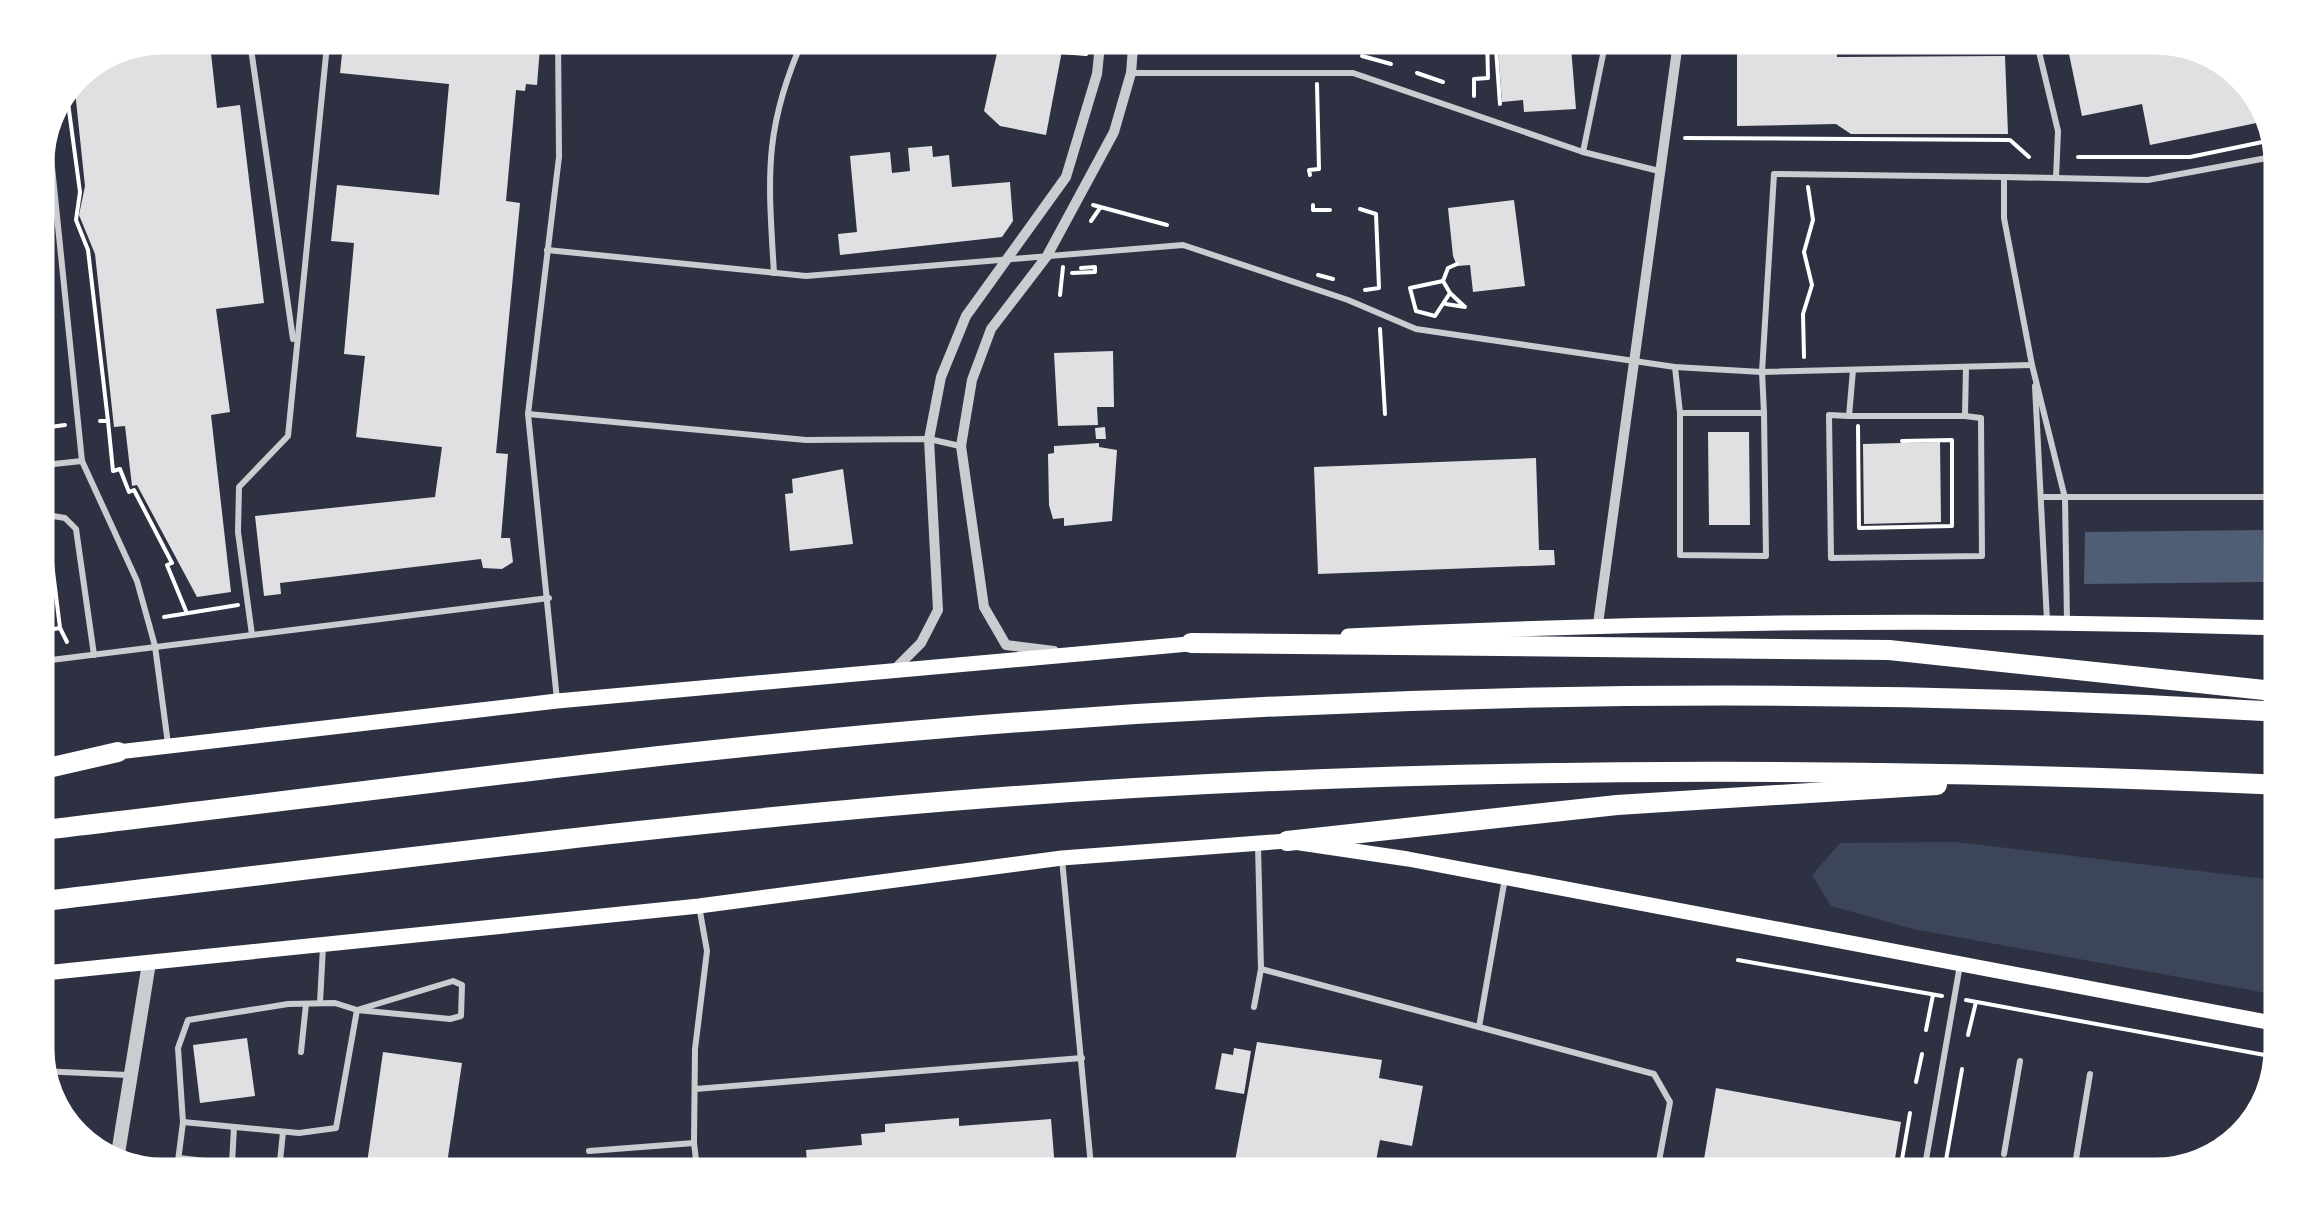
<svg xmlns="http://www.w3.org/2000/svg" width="2318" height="1212" viewBox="0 0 2318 1212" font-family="'Source Sans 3',sans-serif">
	<rect width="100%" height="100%" fill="#2d3142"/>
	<polygon fill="#3c4559" points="1956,842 2283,881 2283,996 1913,929 1831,906 1812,875 1840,843"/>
	<polygon fill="#4f5d75" points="2263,530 2264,582 2084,584 2085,532"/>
	<g fill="#e0e0e3">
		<polygon points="163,35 209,35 217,108 240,105 264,303 216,309 230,412 211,415 231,592 197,597 137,485 132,486 125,426 114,427 95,254 79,215 85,186 73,72"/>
		<polygon points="344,35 541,35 537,85 526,84 525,91 516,90 506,201 520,203 496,453 508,454 501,538 510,538 513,562 502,569 483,568 481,559 280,583 281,594 264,596 255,516 435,497 442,447 356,437 365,356 344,354 354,243 331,241 337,185 439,195 449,84 340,73"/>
		<polygon points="1001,35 1065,35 1046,135 1000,126 984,111"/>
		<polygon points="1497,35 1570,35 1576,109 1524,112 1523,100 1502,102"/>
		<polygon points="1737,35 1836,35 1837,57 2005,56 2008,134 1851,134 1836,124 1737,126"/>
		<polygon points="2065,35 2155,35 2212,48 2262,92 2271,120 2150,145 2142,104 2082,116"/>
		<polygon points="932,146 933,157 949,155 952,187 1010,182 1013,221 1002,237 840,255 838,234 857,232 850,156 890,152 892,173 910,171 908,148"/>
		<polygon points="1514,200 1525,286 1473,292 1470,265 1457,266 1453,256 1448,208"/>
		<polygon points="1113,351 1114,407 1097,407 1098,425 1058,426 1054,353"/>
		<polygon points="1105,427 1106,439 1096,439 1095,428"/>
		<polygon points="1708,432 1749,432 1750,525 1709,525"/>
		<polygon points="1940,442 1941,522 1864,524 1863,444"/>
		<polygon points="1099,443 1099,447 1117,450 1112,521 1064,526 1064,518 1053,519 1049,505 1048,454 1054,453 1054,446"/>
		<polygon points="1536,458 1539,550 1554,550 1555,565 1318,574 1314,467"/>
		<polygon points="843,469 853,544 790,551 785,494 793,493 792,479"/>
		<polygon points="39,550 42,574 52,573 53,586 46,587 49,616 35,618 35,551"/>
		<polygon points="247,1038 255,1096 200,1103 193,1045"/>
		<polygon points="1257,1042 1382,1060 1379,1078 1423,1086 1412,1146 1380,1140 1373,1177 1232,1177"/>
		<polygon points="1234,1048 1251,1051 1244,1094 1215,1089 1222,1053 1233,1055"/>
		<polygon points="383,1052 462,1063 445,1177 365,1177"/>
		<polygon points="1716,1088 1901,1122 1892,1177 1701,1177"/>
		<polygon points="959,1118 959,1126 1051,1119 1055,1169 978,1177 808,1177 806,1150 862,1145 861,1134 885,1132 885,1124"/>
	</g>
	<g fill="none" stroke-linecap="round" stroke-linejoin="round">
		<g stroke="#fff" stroke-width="4">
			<polyline points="989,35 1000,39"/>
			<polyline points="1495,35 1500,104"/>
			<polyline points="1146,46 1216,49"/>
			<polyline points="1297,46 1334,50"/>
			<polyline points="1200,49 1201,35"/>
			<polyline points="1243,49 1273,47"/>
			<polyline points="1061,52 1086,54"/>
			<polyline points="1362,56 1391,64"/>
			<polyline points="1417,73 1443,82"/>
			<polyline points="66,88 80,192 76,220 88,250 108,421"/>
			<polyline points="1474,96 1474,79 1488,78 1487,35"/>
			<polyline points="1685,138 2010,140 2029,157"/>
			<polyline points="2078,157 2190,157 2277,139"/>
			<polyline points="1310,175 1309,170 1319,169 1317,84"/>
			<polyline points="1093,205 1167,225"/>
			<polyline points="1313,205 1313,210 1330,210"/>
			<polyline points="1360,209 1376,214 1379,288 1365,290"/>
			<polyline points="1091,221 1100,208"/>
			<polyline points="1072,273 1095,272 1095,267 1081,268"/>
			<polyline points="1318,275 1333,279"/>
			<polygon points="1443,281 1450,293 1435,316 1416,311 1410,288"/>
			<polyline points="1443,281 1448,268 1457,264"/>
			<polyline points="1060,295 1063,267"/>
			<polyline points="1446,304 1465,307 1450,293"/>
			<polyline points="1380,329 1385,414"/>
			<polyline points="1804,357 1803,314 1812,285 1804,252 1813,220 1808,187"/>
			<polyline points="100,421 108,421 113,471 120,469 129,492 134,490 172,563 167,565 186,611"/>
			<polyline points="1858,426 1859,528 1952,526 1952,440 1902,441"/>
			<polyline points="35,429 65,425"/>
			<polyline points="35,545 45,547 51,555 60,628"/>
			<polyline points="164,617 238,605"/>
			<polyline points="35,632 60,628 67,642"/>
			<polyline points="1738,960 1942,996"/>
			<polyline points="1966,1000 2281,1058"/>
			<polyline points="1926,1030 1933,995"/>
			<polyline points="1968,1035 1976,1002"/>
			<polyline points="1916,1082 1922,1054"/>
			<polyline points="1899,1177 1910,1113"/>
			<polyline points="1943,1177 1962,1069"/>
		</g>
		<g stroke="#caccd0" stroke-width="6">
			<polyline points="249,35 293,339"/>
			<polyline points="2035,35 2058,131 2056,178"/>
			<polyline points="1131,73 1353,73 1583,152 1659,171"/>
			<polyline points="48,128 82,461"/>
			<polyline points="1583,152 1607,35"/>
			<polyline points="2004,177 2148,180 2283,155"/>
			<polyline points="547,250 806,276 1183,245 1348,300 1416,329 1675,367 1762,372 2032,365"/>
			<path d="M774,273C768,175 763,128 805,35"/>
			<polyline points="1675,367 1680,413 1680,555 1766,556 1764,413 1680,413"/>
			<polyline points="1853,370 1849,416 1965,416 1966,367"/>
			<polyline points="2035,386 2047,621"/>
			<polyline points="1764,413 1762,372 1774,174 2004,177 2004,218 2032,365 2065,498 2067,620"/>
			<polyline points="528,414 806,440 929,439 960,446"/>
			<polyline points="1849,416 1829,415 1831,558 1982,556 1981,418 1965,416"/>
			<polyline points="35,466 82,461 137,581 155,646 168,744"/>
			<polyline points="2044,497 2283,497"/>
			<polyline points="35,513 65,518 76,529 94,655"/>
			<polyline points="252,635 238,532 239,487 288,436 328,35"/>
			<polyline points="35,662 549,598"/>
			<polyline points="557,700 528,414 559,157 558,35"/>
			<polyline points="1062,859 1092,1177"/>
			<polyline points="1261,969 1479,1027 1505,878"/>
			<polyline points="320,1003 323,946"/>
			<polyline points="1254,1007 1261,969 1258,845"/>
			<polyline points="1479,1027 1654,1074 1670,1102 1656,1177"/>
			<polyline points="35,1040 52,1072 55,1114"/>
			<polyline points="301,1052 306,1004"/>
			<polyline points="40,1071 128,1075"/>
			<polyline points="695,1089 1082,1058"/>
			<polyline points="183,1122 299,1133 336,1128 357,1010"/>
			<polyline points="694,1143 698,1177"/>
			<polyline points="589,1151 694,1143 695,1049 707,951 699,906"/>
			<polyline points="2004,1154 2020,1061"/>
			<polyline points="179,1158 232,1164 234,1127"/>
			<polyline points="232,1164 279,1171 284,1177"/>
			<polyline points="279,1171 283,1132"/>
			<polyline points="176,1177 183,1122 178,1048 188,1020 288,1004 335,1003 357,1010 450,1019 461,1016 462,985 453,981 357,1010"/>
			<polyline points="1923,1177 1960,965"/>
			<polyline points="2073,1177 2090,1074"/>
		</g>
		<g stroke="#caccd0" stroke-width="10">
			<polyline points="1598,624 1679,35"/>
			<polyline points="1054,651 1006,645 984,607 961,446 972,380 991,329 1047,256 1114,132 1131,73 1134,35"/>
			<polyline points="894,670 921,643 938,610 929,439 941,377 966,316 1066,177 1097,74 1101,35"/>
		</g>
		<polyline stroke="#caccd0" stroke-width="14" points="116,1166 149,963"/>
		<g stroke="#fff" stroke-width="15">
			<path d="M1348,636C1660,621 1971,618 2283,628"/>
			<polyline points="109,753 557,701 1200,643"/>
			<polyline points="35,974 699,906 1062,858 1287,841 1408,859 2283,1025"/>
		</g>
		<g stroke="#fff" stroke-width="20">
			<polyline points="1191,643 1889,650 2283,692"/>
			<polyline points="35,771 118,752"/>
			<path d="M35,831C343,795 650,752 958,727C1398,691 1842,686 2283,712"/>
			<polyline points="1287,841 1617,805 1937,785"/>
			<path d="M35,902C361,864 688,820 1015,796C1437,765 1860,766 2283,785"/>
		</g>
	</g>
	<path d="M0 0H2318V1212H0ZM163 52H2155A111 111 0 0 1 2266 163V1049A111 111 0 0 1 2155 1160H163A111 111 0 0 1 52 1049V163A111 111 0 0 1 163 52Z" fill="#fff" fill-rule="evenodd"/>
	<path fill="none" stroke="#fff" stroke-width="5" d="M163 52H2155A111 111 0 0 1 2266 163V1049A111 111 0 0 1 2155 1160H163A111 111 0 0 1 52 1049V163A111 111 0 0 1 163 52Z"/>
</svg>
